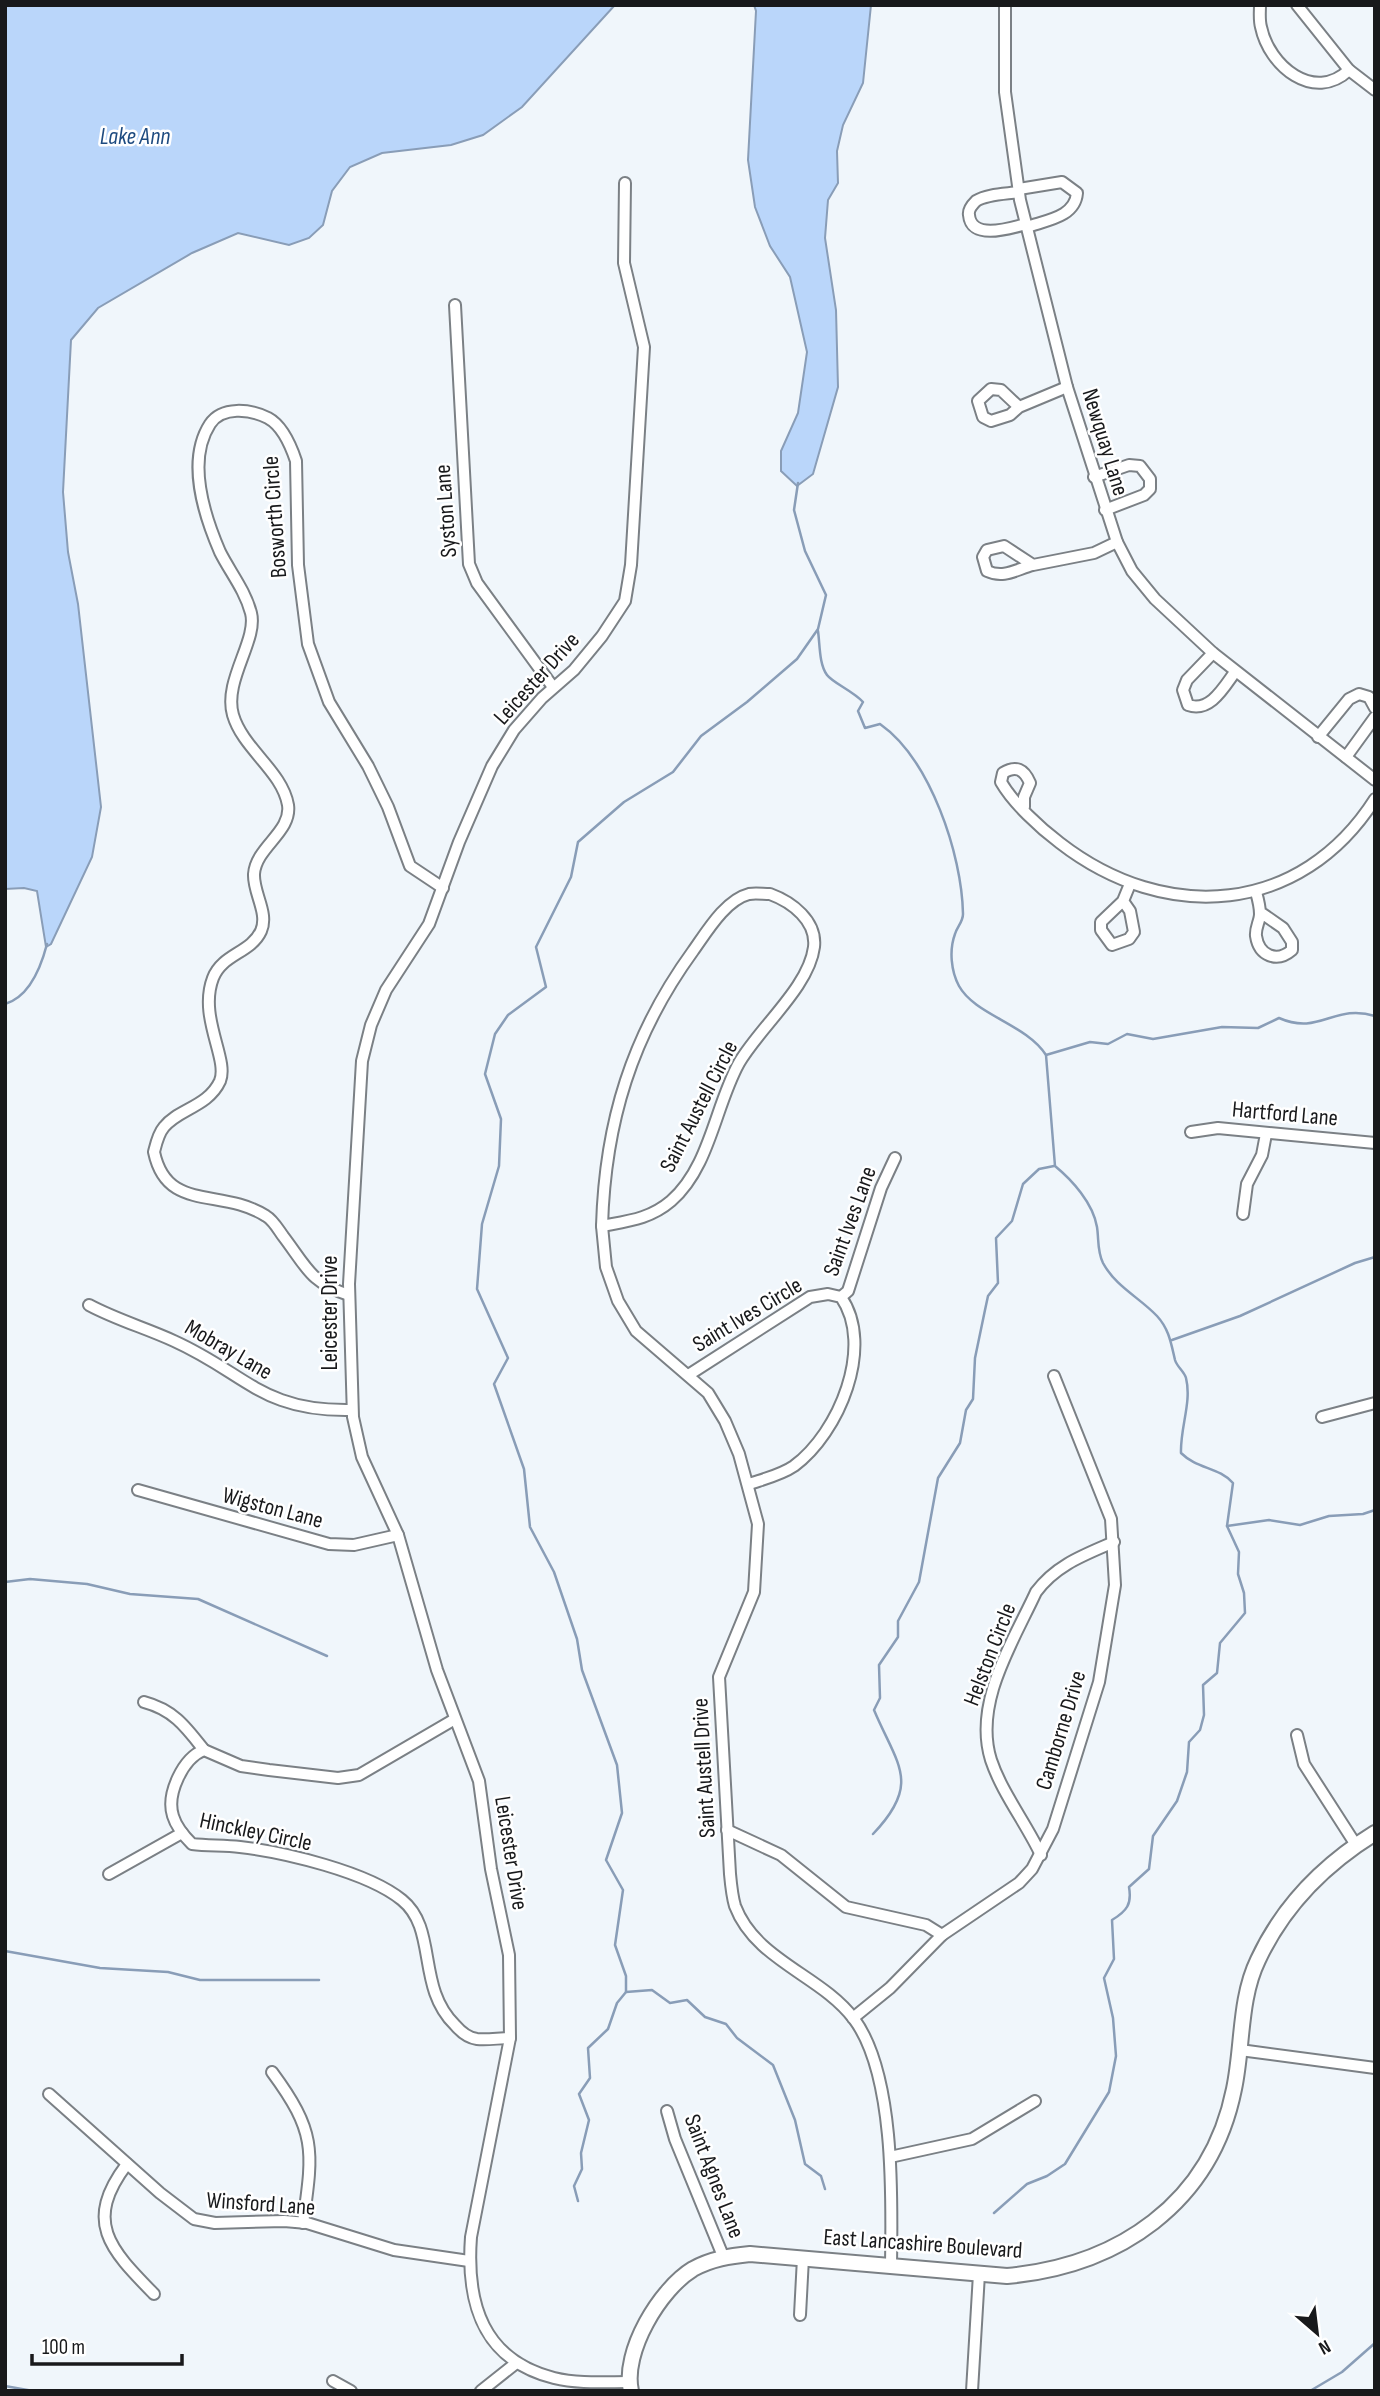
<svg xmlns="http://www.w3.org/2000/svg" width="1380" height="2396" viewBox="0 0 1380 2396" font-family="'Sofia Sans Condensed',sans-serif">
	<rect width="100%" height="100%" fill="#f0f6fb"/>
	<g fill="#bad6fa" stroke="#899db7" stroke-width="2">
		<polygon points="5,5 615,5 522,107 483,135 451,145 382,153 350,167 332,191 323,225 309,238 289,245 238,233 192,253 98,308 71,340 63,492 68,552 78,604 101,807 92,857 51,944 46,947 37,891 24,888 5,889"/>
		<polygon points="754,5 871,5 863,83 843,125 837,151 838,183 828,200 825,238 836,310 838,387 813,474 797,486 781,471 781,451 798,413 807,352 790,277 770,246 755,207 748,160 756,11"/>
	</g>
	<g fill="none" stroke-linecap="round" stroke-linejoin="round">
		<g stroke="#899db7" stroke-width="2.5">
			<path d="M818,631C820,645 819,664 827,675C833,683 853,691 863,702L858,711L865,728L880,724C930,759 962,854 963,914C963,922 957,927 955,934C949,950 951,971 959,986C975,1015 1026,1024 1046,1055L1055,1166C1072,1180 1093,1203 1097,1227C1099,1240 1097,1251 1103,1263C1116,1287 1139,1297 1157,1316C1169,1329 1171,1343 1175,1360C1177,1367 1184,1371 1186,1378C1192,1402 1180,1428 1181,1453C1197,1469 1219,1467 1233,1483L1227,1526L1239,1552L1238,1574L1244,1593L1245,1613L1220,1643L1217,1673L1203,1685L1204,1715L1200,1730L1189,1742L1187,1772L1177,1801L1153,1836L1149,1869L1129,1887C1132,1904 1127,1911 1112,1920L1114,1959L1104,1978L1113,2018L1116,2056L1109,2092L1065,2164L1047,2176L1027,2184L994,2213"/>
			<path d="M5,1004C29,997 41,967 47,944"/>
			<path d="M1046,1055L1090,1042L1108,1044L1127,1034L1153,1039L1222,1027L1258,1028L1279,1018C1320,1036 1334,1003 1375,1016"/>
			<polyline points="1172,1340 1240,1316 1355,1263 1375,1257"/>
			<polyline points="1227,1526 1269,1520 1300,1525 1329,1516 1363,1514 1375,1510"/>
			<polyline points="5,1582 30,1579 87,1584 130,1594 198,1599 327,1656"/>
			<path d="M873,1834C922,1783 897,1765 874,1710L880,1698L879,1665L898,1637V1621L919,1582L938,1478L960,1443L966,1410L973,1399L975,1358L985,1310L988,1296L998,1283L996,1238L1012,1221L1023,1184L1039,1169L1054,1166"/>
			<polyline points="5,1951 100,1968 168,1972 200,1980 319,1980"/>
			<polyline points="626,1992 652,1990 670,2003 687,2000 705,2017 726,2024 737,2038 773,2065 795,2120 805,2164 821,2176 825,2189"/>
			<polyline points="578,2201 574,2186 582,2169 581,2153 589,2120 579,2094 590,2078 588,2048 608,2029 617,2003 626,1992 626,1976 615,1945 623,1890 606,1860 622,1813 617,1765 582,1670 577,1639 554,1572 530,1527 524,1469 494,1384 508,1358 477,1289 482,1224 499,1166 501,1119 485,1074 495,1034 508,1015 546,987 536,947 571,877 578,842 624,802 673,772 701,736 747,702 797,659 818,629 826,595 805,551 794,510 798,483"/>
			<polyline points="5,2386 33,2391"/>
			<polyline points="1310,2391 1342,2372 1375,2343"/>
		</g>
		<g stroke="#7b8085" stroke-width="14">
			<g id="street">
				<polyline points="1005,5 1005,92 1020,200 1067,387 1117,542 1132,571 1155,599 1213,653 1375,780"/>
				<path d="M1260,5C1260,12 1259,20 1261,27C1269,66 1314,103 1349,70"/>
				<polyline points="1297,5 1349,70 1375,90"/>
				<path d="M625,183L624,263L644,347L631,565L625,601L602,636L574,670L542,698L514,730L492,766L459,842L429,924L386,990L371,1025L362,1061L349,1284L353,1417L362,1457L398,1535L437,1670L479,1781L491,1869L509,1955L510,2038L471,2237C466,2304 483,2360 554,2378C578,2384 605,2382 629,2382"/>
				<path d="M1019,189L1062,182L1077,193C1075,217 1047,220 1027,227"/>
				<path d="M1019,192C1006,194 987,194 976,201C972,205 968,210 969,215C971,241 1011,228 1026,224"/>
				<polyline points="455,305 469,564 477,583 553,687"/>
				<polyline points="1019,407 1010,415 991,421 983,417 978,401 991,389 1001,390 1019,407 1067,387"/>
				<polyline points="1094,477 1129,465 1140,466 1150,479 1150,489 1144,495 1105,510"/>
				<path d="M1033,565C1017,569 1004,579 987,571L983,557L987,550L1004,546L1033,565L1094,553L1117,542"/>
				<path d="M1213,653L1187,680L1183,690L1188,705C1210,713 1224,687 1235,672"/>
				<polyline points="1318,737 1349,699 1359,694 1369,697 1375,708"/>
				<polyline points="1346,757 1375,717"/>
				<path d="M1024,807V797L1030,783C1024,769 1016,765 1003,773L1001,782C1013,803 1040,828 1060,843C1166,925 1301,915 1375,799"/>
				<path d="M1256,892C1258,899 1260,907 1260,914C1260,921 1255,928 1256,936C1259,956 1277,963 1292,950V942L1283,928L1260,912"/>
				<path d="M770,894C792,902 817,921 814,947C809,987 759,1028 739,1063C715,1106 710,1167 671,1201C650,1219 628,1221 602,1226C605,1122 632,1035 693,951C706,933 725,900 749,894C755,893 763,894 770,894Z"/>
				<polyline points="1123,901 1130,911 1134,932 1129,939 1112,945 1101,930 1101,922 1123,901 1130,884"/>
				<polyline points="1191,1132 1218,1128 1375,1143"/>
				<polyline points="1243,1214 1247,1184 1262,1155 1266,1134"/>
				<path d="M602,1226L606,1267L618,1301L636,1331L708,1393L725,1421L739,1454L758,1524L754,1592L719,1677L730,1874C731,1885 732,1896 735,1906C756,1961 821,1975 854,2019C895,2074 892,2198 891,2265"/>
				<path d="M349,1295C310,1283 306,1266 283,1236C278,1229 273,1220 266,1216C220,1187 167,1213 154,1152C156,1144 158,1134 164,1127C178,1109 208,1107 220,1081C229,1059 198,1017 213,978C222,954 251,953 261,931C269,913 253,893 254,874C256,847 292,832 288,805C282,771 243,749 233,715C223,681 258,640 251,613C245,590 230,572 220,552C204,515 186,461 210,424C222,406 250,409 268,418C283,426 291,446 296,461L298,565L308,644L329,702L368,766L388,807L410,866L443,888"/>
				<polyline points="841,1297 848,1291 881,1188 895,1158"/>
				<path d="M89,1305C117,1320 146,1328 174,1341C247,1374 262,1412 352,1410"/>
				<path d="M690,1374L810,1297L828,1294L841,1297C875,1346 839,1433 794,1466C781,1475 764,1479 749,1484"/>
				<polyline points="1322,1417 1375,1403"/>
				<polyline points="138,1490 329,1544 354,1545 398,1535"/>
				<path d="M144,1702C174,1710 186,1727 204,1750"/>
				<path d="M455,1719L359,1775L338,1778L269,1770L241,1766L204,1750C183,1758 166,1794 173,1816C176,1826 185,1837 192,1844C208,1846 224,1845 240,1847C284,1852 368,1872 402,1900C438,1929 416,1987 455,2025C461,2032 469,2038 477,2039C488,2040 499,2038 510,2038"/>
				<polyline points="1297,1735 1304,1764 1356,1845"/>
				<polyline points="727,1830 781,1855 846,1907 926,1925 942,1935"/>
				<path d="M1041,1855C1026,1823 1002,1793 991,1760C973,1703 1013,1642 1036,1592C1056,1565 1084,1555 1114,1542"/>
				<polyline points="109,1874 182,1833"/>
				<polyline points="853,2018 890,1988 942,1935 1019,1883 1032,1869 1053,1829 1099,1682 1115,1585 1111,1519 1054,1376"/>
				<polyline points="1240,2050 1375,2068"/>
				<path d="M272,2072C317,2133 313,2151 303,2223"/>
				<polyline points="49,2094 160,2193 194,2219 215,2223 284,2221 307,2223 394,2250 469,2261"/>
				<polyline points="667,2111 675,2139 723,2256"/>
				<polyline points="890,2157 972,2139 1035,2101"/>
				<path d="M127,2164C83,2222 110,2249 154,2294"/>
				<polyline points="800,2315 803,2258"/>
				<polyline points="333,2381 351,2391"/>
				<polyline points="481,2391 515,2364"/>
				<polyline points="972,2391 979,2274"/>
			</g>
		</g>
		<g stroke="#7b8085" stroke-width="18">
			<path id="secondary" d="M631,2391C622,2352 660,2289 693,2269C711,2259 730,2256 750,2254L1007,2276C1118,2266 1211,2204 1234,2089C1243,2047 1239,1999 1258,1960C1283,1906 1325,1864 1375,1833"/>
		</g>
		<use href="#street" stroke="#fff" stroke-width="10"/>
		<use href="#secondary" stroke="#fff" stroke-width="14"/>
	</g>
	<g text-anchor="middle" stroke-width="5" stroke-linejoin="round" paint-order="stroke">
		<g font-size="23" fill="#18191b" stroke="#fff">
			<text transform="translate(1106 442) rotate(73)" y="8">Newquay Lane</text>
			<text transform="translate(445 511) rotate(-94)" y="8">Syston Lane</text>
			<text transform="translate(274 517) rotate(-94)" y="8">Bosworth Circle</text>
			<text transform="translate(536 678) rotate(-48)" y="8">Leicester Drive</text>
			<text transform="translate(698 1106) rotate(-63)" y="8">Saint Austell Circle</text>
			<text transform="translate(1285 1113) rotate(5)" y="8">Hartford Lane</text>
			<text transform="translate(849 1221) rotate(-70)" y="8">Saint Ives Lane</text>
			<text transform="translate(329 1313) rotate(-90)" y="8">Leicester Drive</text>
			<text transform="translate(747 1314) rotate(-31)" y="8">Saint Ives Circle</text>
			<text transform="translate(229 1349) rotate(30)" y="8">Mobray Lane</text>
			<text transform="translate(273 1507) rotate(15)" y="8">Wigston Lane</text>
			<text transform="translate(989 1654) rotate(-69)" y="8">Helston Circle</text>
			<text transform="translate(1060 1730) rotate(-73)" y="8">Camborne Drive</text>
			<text transform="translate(703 1768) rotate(-93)" y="8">Saint Austell Drive</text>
			<text transform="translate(256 1831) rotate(12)" y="8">Hinckley Circle</text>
			<text transform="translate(512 1853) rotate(81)" y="8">Leicester Drive</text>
			<text transform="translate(715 2176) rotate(69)" y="8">Saint Agnes Lane</text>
			<text transform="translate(261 2203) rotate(4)" y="8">Winsford Lane</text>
			<text transform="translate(923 2243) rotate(4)" y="8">East Lancashire Boulevard</text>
		</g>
		<g font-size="24" font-style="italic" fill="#1e4b80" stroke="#fff">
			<text x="135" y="144">Lake Ann</text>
		</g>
	</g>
	<rect width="1380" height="2396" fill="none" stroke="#18191b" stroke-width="14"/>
	<g transform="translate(1317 2333) rotate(152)" stroke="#ffffff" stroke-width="5" paint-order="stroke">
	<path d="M0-5L12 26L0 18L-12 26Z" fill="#18191b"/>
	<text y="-10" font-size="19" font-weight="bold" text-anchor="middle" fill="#18191b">N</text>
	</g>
	<path d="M32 2354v10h150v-10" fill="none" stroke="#18191b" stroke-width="3.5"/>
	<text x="42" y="2354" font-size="21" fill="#18191b" stroke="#ffffff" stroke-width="5" paint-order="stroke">100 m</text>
</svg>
